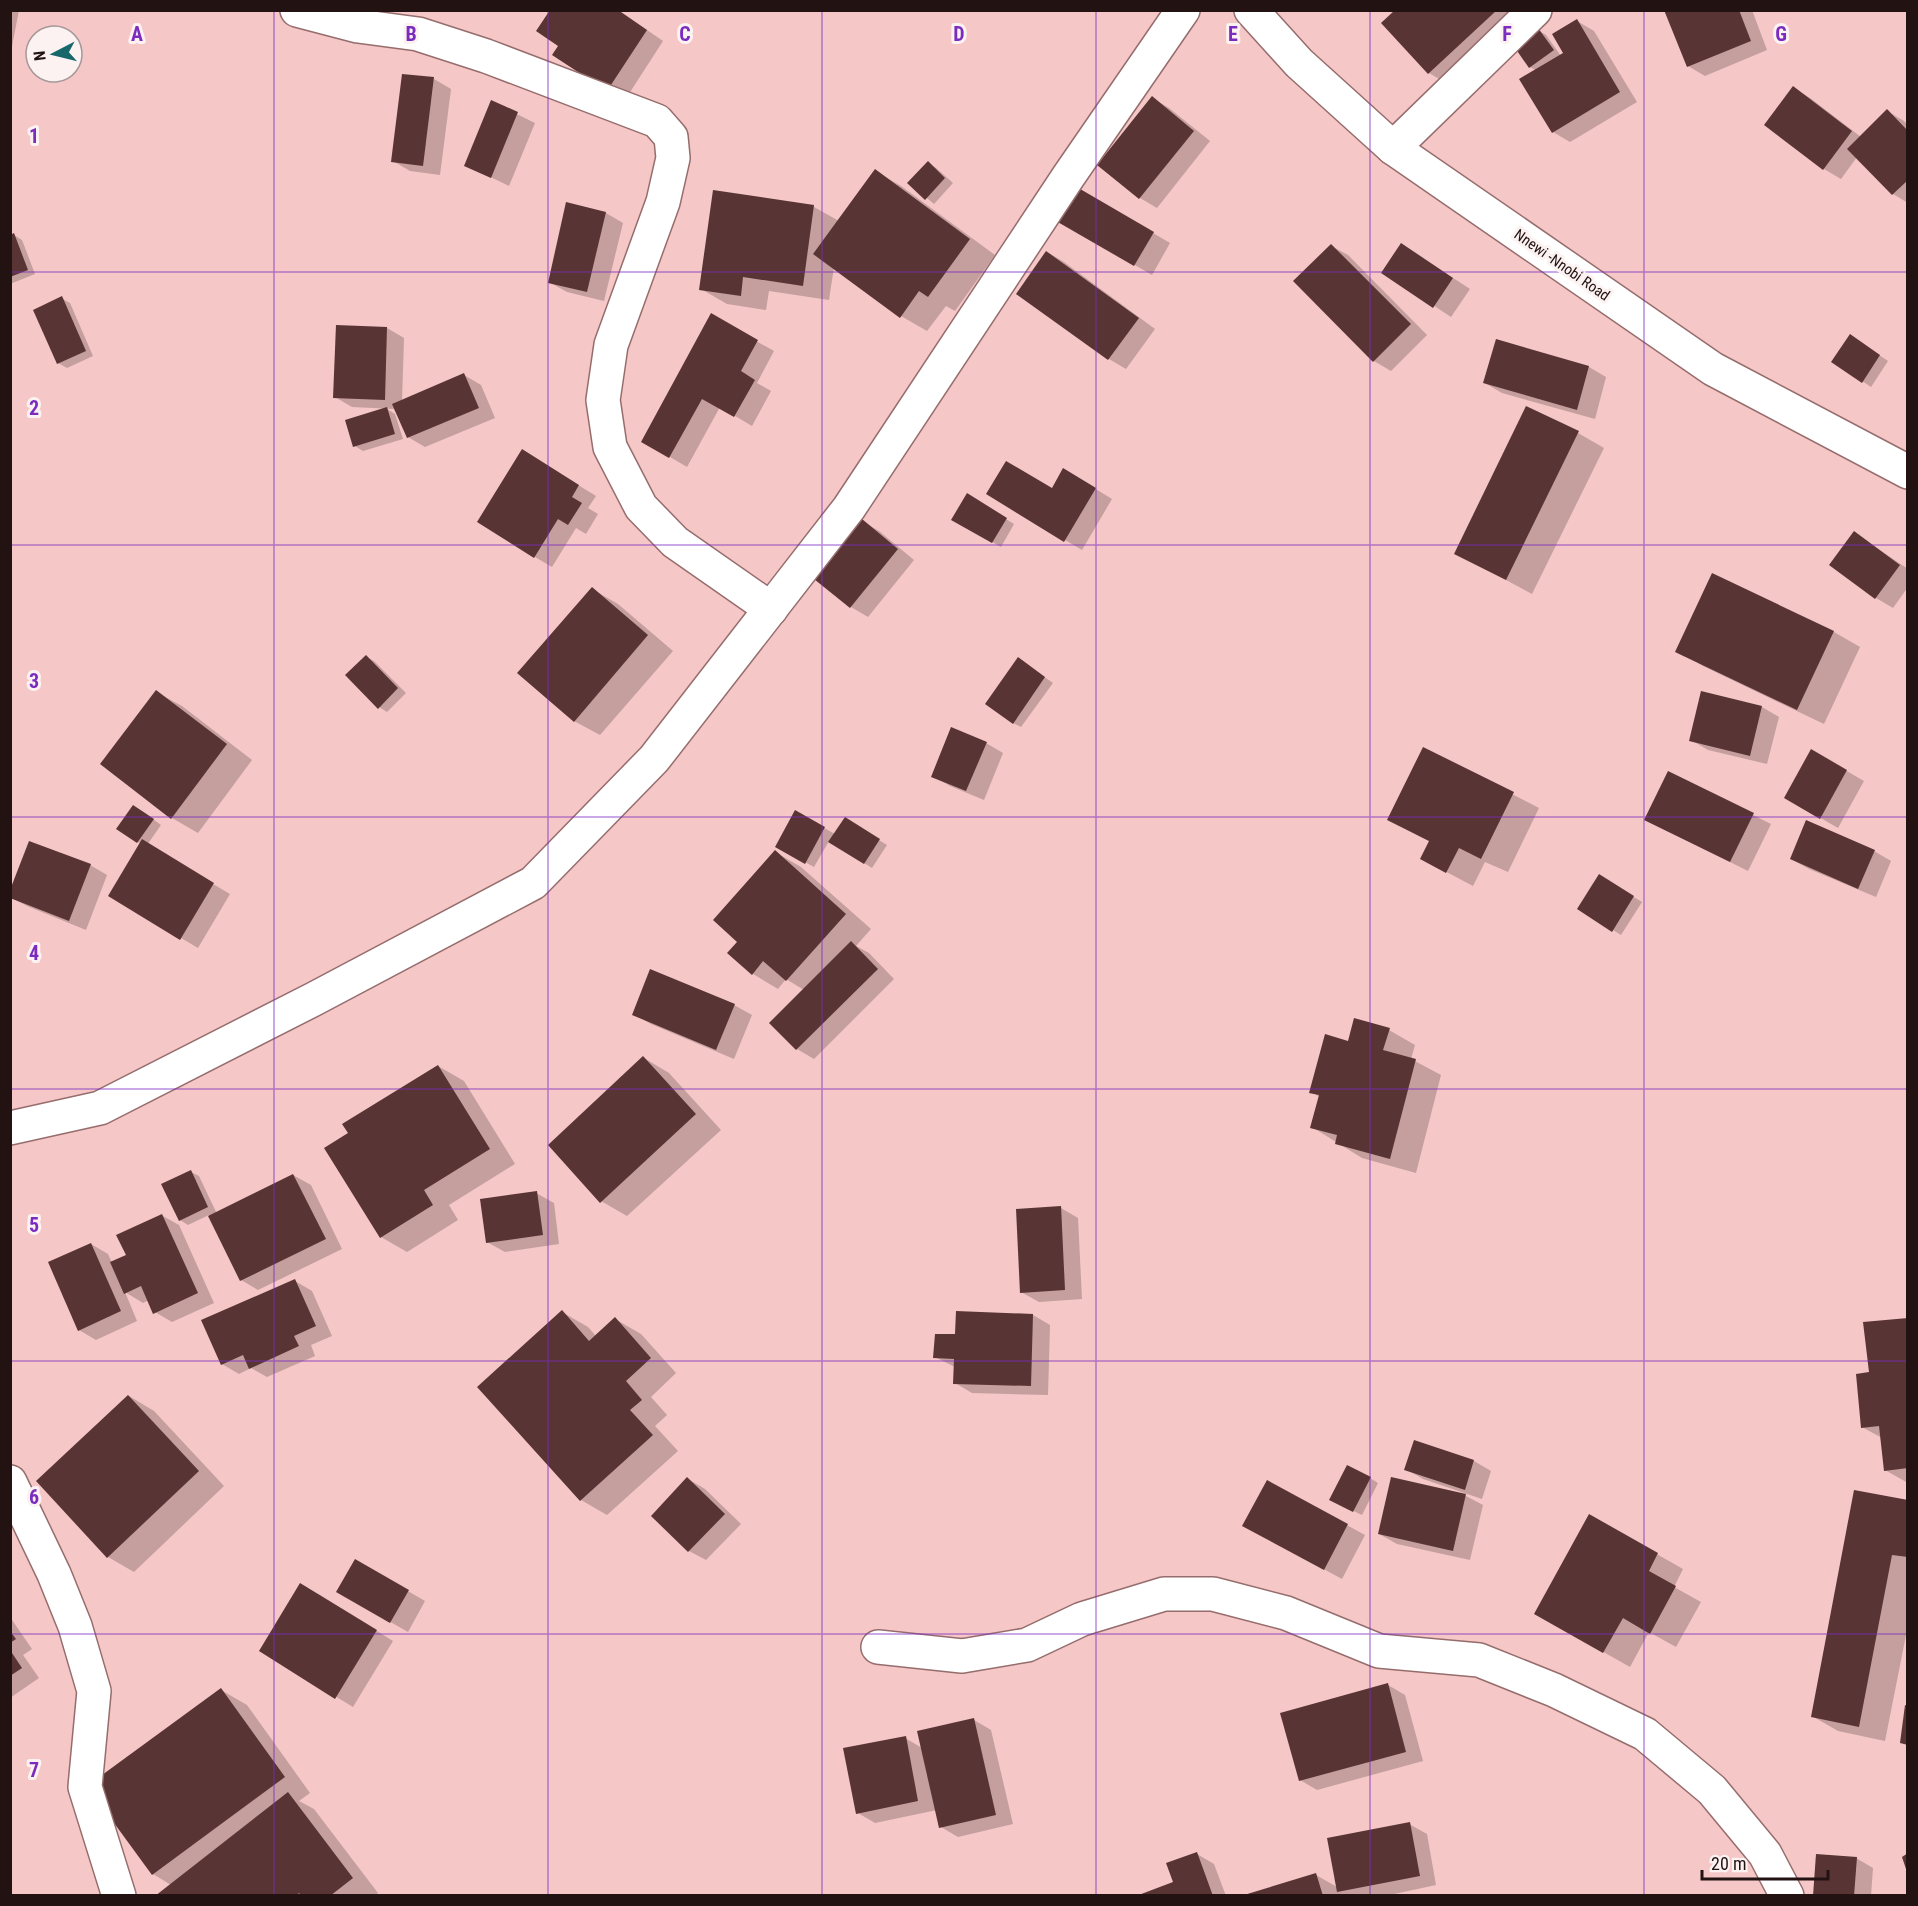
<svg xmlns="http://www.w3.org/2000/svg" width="1918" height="1906" viewBox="0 0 1918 1906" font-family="'Roboto Condensed',sans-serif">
	<rect width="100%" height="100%" fill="#f5c7c6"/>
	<g fill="#0003">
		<polygon points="10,10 19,10 10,57"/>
		<polygon points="618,10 663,41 625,100 560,46"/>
		<polygon points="1389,10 1525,10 1446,83 1429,73 1383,23 1394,13"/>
		<polygon points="1666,10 1752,10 1767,50 1705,76 1688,66"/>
		<polygon points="1577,21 1594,31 1637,102 1570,142 1553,132 1537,71 1530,67 1538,30 1546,35 1561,56 1565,54"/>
		<polygon points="434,79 451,89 440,175 410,171 393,161"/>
		<polygon points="1793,88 1810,98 1861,137 1887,111 1904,121 1908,125 1908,203 1893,194 1857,157 1841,179 1824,169"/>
		<polygon points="1152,98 1169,108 1210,141 1157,208 1140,198"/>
		<polygon points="492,102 535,123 509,186 466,165"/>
		<polygon points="928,163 936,168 953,183 934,204 909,183"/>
		<polygon points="875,171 901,186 995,255 955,311 946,306 927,331 901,316 834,267 829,300 769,291 766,310 727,304 701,289 714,192 814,207 839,221"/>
		<polygon points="1076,188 1170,243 1152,275 1058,220"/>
		<polygon points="568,204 606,213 623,223 604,301 567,292 549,282"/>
		<polygon points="14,235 22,240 35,274 10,284 10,236"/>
		<polygon points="1331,246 1348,255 1427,335 1391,371 1374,361"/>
		<polygon points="1047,252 1064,262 1155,329 1126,369 1109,359"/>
		<polygon points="1418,255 1470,289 1451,317 1383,272"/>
		<polygon points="61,298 70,303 93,356 67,368 58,363"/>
		<polygon points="711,316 774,351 757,383 771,391 752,426 720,407 687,467 643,441"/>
		<polygon points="387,328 404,338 402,401 464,375 481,385 495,418 425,447 408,437 394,409 352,407 335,397"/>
		<polygon points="1497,341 1589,367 1606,377 1595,419 1502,393 1485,383"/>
		<polygon points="1858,341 1888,361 1871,387 1833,361"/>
		<polygon points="387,409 395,414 403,439 363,451 355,446"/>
		<polygon points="1578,433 1604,448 1532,594 1456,553"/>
		<polygon points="539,461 596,496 588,508 598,514 586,534 576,528 552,567 535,557"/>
		<polygon points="1081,480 1112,499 1082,550 988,494 1052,490"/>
		<polygon points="967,495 1014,524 1001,547 953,519"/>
		<polygon points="862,521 879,531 914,560 868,617 851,607"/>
		<polygon points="1854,533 1908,569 1908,587 1893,608 1876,598"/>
		<polygon points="1713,575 1834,632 1860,647 1824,724 1703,666 1677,651"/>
		<polygon points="592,589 618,604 673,651 600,735 574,721"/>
		<polygon points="366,657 374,661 406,693 387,712 379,707"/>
		<polygon points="1026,664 1053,683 1021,727 1013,723"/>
		<polygon points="156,692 182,706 252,760 198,833 172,818 102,764"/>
		<polygon points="1762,707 1779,717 1767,764 1708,750 1691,740"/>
		<polygon points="986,743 1003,753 984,800 950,786 933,776"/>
		<polygon points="1424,749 1539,808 1508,872 1485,862 1473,886 1422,859 1431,842 1415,834"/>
		<polygon points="1812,751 1864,781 1838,828 1786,798"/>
		<polygon points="1669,773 1771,824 1748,871 1646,820"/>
		<polygon points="142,811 161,825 147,845 230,894 198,948 110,896 141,844 118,829"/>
		<polygon points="795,812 835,834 853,824 887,845 872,868 829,841 814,867 777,847"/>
		<polygon points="1874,851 1891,861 1876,897 1809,869 1791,859"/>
		<polygon points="775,852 801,867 871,929 856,946 869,953 894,979 814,1059 797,1049 804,990 786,979 778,989 753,974"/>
		<polygon points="90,865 107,875 86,930 27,906 10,897"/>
		<polygon points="1599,876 1642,902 1621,935 1613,930"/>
		<polygon points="734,1005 752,1015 734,1059 651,1024 634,1014"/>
		<polygon points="1389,1030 1415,1045 1411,1059 1441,1075 1416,1173 1362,1158 1312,1127 1320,1097 1311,1092 1349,1042"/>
		<polygon points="644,1058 669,1073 721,1130 627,1216 601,1201"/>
		<polygon points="438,1066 464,1081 515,1164 449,1205 458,1220 407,1252 381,1237 350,1134"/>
		<polygon points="191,1172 199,1176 217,1214 293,1175 311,1185 342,1249 258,1290 241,1280 209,1215 188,1225 180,1220"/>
		<polygon points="536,1193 554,1203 559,1244 505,1252 487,1242"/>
		<polygon points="1061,1208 1078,1218 1082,1299 1039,1302 1021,1292"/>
		<polygon points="161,1215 179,1225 214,1303 172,1322 155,1312 149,1300 143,1303 125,1292 137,1321 96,1340 79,1330 91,1244 108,1254 112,1263 128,1256"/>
		<polygon points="295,1281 312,1291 332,1336 311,1345 315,1356 267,1377 251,1368 239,1374 222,1364"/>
		<polygon points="562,1312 588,1327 596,1336 615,1319 641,1334 676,1373 651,1397 667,1415 655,1426 678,1451 607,1515 581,1500"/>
		<polygon points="1033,1315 1050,1325 1048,1395 972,1393 955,1383 955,1367 935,1357 957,1336"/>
		<polygon points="1908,1319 1908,1483 1885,1470 1882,1438 1862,1427 1870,1374"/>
		<polygon points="129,1396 154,1411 224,1486 134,1572 108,1557"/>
		<polygon points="1415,1442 1474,1461 1491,1471 1482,1499 1423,1479 1406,1469"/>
		<polygon points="1370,1478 1378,1483 1362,1515 1339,1504"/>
		<polygon points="688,1479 705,1489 741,1524 706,1560 689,1551"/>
		<polygon points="1268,1482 1365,1535 1342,1579 1261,1535"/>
		<polygon points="1464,1495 1483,1505 1470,1560 1397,1544 1379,1534"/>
		<polygon points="1908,1502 1908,1625 1885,1741 1838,1731 1812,1716"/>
		<polygon points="1590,1516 1683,1569 1674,1587 1701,1602 1676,1647 1649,1632 1630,1667 1536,1614"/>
		<polygon points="356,1561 425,1601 408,1632 338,1592"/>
		<polygon points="318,1594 393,1641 353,1707 261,1651"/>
		<polygon points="10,1617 32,1649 23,1655 39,1678 10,1698"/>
		<polygon points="1388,1685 1405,1695 1423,1761 1317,1790 1300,1780"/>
		<polygon points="221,1690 247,1705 310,1793 299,1801 314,1809 378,1893 375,1896 157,1896 171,1885 153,1874"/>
		<polygon points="974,1720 991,1730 1013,1824 958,1837 941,1827 937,1810 875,1823 858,1813 905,1738 922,1748"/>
		<polygon points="1409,1824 1427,1834 1436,1885 1385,1896 1247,1896 1316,1875 1337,1887"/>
		<polygon points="1197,1854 1214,1864 1226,1896 1140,1896 1175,1882"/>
		<polygon points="1856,1858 1873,1868 1871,1896 1815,1896"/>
	</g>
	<g fill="#583434">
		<polygon points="550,10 618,10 647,30 607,91 552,55 558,46 536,31"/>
		<polygon points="1395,10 1497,10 1428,74 1381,23"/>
		<polygon points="1664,10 1739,10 1751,41 1687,67"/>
		<polygon points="1577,19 1620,92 1552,133 1519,79 1563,53 1552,34"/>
		<polygon points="1538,28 1554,50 1529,68 1513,45"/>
		<polygon points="402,74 434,77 423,166 391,162"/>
		<polygon points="1793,86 1852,131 1823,170 1764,125"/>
		<polygon points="1152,96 1194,131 1139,199 1097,165"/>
		<polygon points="491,100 518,112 491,178 464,166"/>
		<polygon points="1887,109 1908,131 1908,180 1892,195 1847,149"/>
		<polygon points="928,161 945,178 925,200 907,183"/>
		<polygon points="875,169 970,239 928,297 919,291 900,318 813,254"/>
		<polygon points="1075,186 1154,232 1134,266 1056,221"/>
		<polygon points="713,190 814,205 803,286 743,277 741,296 699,290"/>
		<polygon points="566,202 606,212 587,292 548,283"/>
		<polygon points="14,233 28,270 10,277 10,235"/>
		<polygon points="1401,243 1453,278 1433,308 1381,273"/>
		<polygon points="1331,244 1411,324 1373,362 1293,281"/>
		<polygon points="1046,251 1139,318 1108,360 1016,294"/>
		<polygon points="62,296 86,351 57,364 33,310"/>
		<polygon points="711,313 758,340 741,371 755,380 734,417 702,399 669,458 641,442"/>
		<polygon points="336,325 387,327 385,400 333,398"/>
		<polygon points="1850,334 1880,355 1862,383 1831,362"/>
		<polygon points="1496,339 1589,366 1577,410 1483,383"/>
		<polygon points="464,373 479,408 407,438 392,404"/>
		<polygon points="1526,406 1579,431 1506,580 1454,554"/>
		<polygon points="387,407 395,434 353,447 345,420"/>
		<polygon points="522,449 579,485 572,497 582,503 568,525 558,519 534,558 477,522"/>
		<polygon points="1006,461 1052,488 1063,468 1096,488 1064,542 986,494"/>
		<polygon points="967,493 1007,518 992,543 951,520"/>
		<polygon points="862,519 898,549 850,608 814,579"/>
		<polygon points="1854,531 1900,565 1875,599 1829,565"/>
		<polygon points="1712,573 1834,631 1797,710 1675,652"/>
		<polygon points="592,587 648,635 574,722 517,673"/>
		<polygon points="366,655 398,688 378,709 345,675"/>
		<polygon points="1018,657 1045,677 1013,724 985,704"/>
		<polygon points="156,690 227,744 171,819 100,764"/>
		<polygon points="1701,691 1762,706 1750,756 1689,741"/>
		<polygon points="951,727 987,742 966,791 931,777"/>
		<polygon points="1423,747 1514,792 1481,859 1459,848 1446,873 1420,859 1429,841 1387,820"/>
		<polygon points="1811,749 1847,770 1820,819 1784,798"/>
		<polygon points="1668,771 1754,813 1730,862 1644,820"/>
		<polygon points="133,805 154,819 137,843 116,829"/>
		<polygon points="795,810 825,827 805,864 775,847"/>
		<polygon points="845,817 880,839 864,864 828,842"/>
		<polygon points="1806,820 1875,850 1858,889 1790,859"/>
		<polygon points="142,839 214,883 180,940 108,896"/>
		<polygon points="29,841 91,864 69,921 10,898 10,890"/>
		<polygon points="775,850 846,914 786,981 763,961 752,975 727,953 737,942 713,920"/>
		<polygon points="1599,874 1634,896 1612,932 1577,909"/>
		<polygon points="851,941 878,969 796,1050 769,1023"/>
		<polygon points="650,969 735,1004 716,1050 632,1015"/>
		<polygon points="1354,1018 1390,1028 1383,1050 1416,1059 1390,1159 1335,1144 1337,1135 1310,1128 1319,1095 1309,1093 1325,1034 1348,1041"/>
		<polygon points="643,1056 696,1114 600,1203 548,1145"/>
		<polygon points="438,1065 490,1149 424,1190 433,1205 380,1238 324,1148 348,1133 342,1124"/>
		<polygon points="191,1170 208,1207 179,1221 161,1184"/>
		<polygon points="293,1174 326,1239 240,1281 208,1216"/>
		<polygon points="537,1191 543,1235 486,1243 480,1199"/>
		<polygon points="1061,1206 1065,1290 1020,1293 1016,1209"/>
		<polygon points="162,1214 198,1293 153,1314 141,1286 124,1294 110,1262 126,1255 116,1235"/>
		<polygon points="91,1243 121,1311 78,1331 48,1262"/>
		<polygon points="295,1279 316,1326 294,1336 299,1346 249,1369 243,1355 221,1365 201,1320"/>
		<polygon points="562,1310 589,1341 615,1317 651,1358 626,1381 642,1400 630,1410 653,1435 580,1501 477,1387"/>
		<polygon points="956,1311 1033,1314 1031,1386 953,1384 954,1359 933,1358 935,1334 955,1334"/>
		<polygon points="1908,1318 1908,1468 1884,1471 1879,1426 1861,1428 1856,1374 1869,1372 1863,1322"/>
		<polygon points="128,1395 199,1471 107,1558 36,1481"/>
		<polygon points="1414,1440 1474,1460 1465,1490 1404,1470"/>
		<polygon points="1347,1465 1371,1477 1353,1512 1329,1500"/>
		<polygon points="687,1477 725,1514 688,1552 651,1516"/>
		<polygon points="1391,1477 1466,1494 1453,1551 1378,1534"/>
		<polygon points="1267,1480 1348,1524 1324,1570 1242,1526"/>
		<polygon points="1854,1490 1908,1500 1908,1557 1892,1555 1859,1727 1811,1717"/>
		<polygon points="1589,1514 1658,1553 1649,1571 1676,1586 1650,1634 1623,1618 1603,1653 1534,1614"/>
		<polygon points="355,1559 409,1590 390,1623 336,1592"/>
		<polygon points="300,1583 377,1630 335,1699 259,1651"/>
		<polygon points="10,1631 16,1639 10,1643"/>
		<polygon points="10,1650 22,1668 10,1676"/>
		<polygon points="1388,1683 1406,1752 1299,1781 1280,1713"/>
		<polygon points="221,1688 285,1777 152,1875 87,1786"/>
		<polygon points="1905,1705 1908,1706 1908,1745 1900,1743"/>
		<polygon points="974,1718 996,1815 939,1828 917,1731"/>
		<polygon points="906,1736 918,1801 856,1814 843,1748"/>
		<polygon points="288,1792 353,1878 330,1896 301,1896 299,1893 296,1896 155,1896"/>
		<polygon points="1410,1822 1420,1876 1337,1892 1327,1838"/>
		<polygon points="1197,1852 1213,1896 1136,1896 1173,1882 1166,1863"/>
		<polygon points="1908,1853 1908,1872 1907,1872 1902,1857"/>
		<polygon points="1816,1854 1857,1857 1854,1896 1813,1896"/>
		<polygon points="1316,1873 1323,1896 1244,1896 1244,1895"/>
	</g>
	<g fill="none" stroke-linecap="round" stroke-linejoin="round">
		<g stroke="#966d6d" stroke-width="36">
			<g id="minor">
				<polyline points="297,10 358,26 418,34 486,56 657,121 671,137 673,158 663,202 611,345 603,400 610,447 641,507 675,542 771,609"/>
				<polyline points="1393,148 1535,10"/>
				<polyline points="10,1128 100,1108 314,999 533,883 654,759 849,508 1068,177 1183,10"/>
				<polyline points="10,1482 54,1574 75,1626 94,1691 85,1787 119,1896"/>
				<polyline points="878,1647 962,1656 1027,1645 1082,1619 1164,1594 1213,1594 1286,1613 1379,1651 1479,1660 1554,1690 1645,1734 1712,1790 1765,1854 1787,1896"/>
			</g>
		</g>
		<g stroke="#966d6d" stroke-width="36">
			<polyline id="secondary" points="1251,10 1299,63 1393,148 1713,369 1908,472"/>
		</g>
		<use href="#minor" stroke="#fff" stroke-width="33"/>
		<use href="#secondary" stroke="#fff" stroke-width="33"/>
	</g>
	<path fill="none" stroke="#7b2cbf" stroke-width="1.5" stroke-opacity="0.55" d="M274,10V1896M548,10V1896M822,10V1896M1096,10V1896M1370,10V1896M1644,10V1896M10,272H1908M10,545H1908M10,817H1908M10,1089H1908M10,1361H1908M10,1634H1908"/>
	<g text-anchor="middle" stroke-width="6" stroke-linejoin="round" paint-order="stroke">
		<g font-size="15" fill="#221212" stroke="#fcf2f2">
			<text transform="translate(1562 265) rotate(35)" y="5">Nnewi -Nnobi Road</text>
		</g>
	</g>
	<g font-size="20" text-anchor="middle" font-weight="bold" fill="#7b2cbf" stroke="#fcf2f2" stroke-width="6" stroke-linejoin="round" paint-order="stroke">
		<text x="137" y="41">A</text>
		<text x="411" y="41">B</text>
		<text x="685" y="41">C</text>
		<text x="959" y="41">D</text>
		<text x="1233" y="41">E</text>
		<text x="1507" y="41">F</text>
		<text x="1781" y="41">G</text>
		<text x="34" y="143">1</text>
		<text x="34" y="415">2</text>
		<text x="34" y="688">3</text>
		<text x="34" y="960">4</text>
		<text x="34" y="1232">5</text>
		<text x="34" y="1504">6</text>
		<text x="34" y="1777">7</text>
	</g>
	<rect width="1918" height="1906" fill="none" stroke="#221212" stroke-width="24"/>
	<g transform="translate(54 54) rotate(263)"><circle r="28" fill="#fcf2f2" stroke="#a59898" stroke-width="1.5"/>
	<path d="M0-4.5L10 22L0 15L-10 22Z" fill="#18676a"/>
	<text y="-9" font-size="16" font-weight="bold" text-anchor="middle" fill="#221212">N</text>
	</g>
	<path d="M1702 1870v9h126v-9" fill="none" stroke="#221212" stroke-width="3"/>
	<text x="1711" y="1870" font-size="18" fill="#221212" stroke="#fcf2f2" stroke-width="4.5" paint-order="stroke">20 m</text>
</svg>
